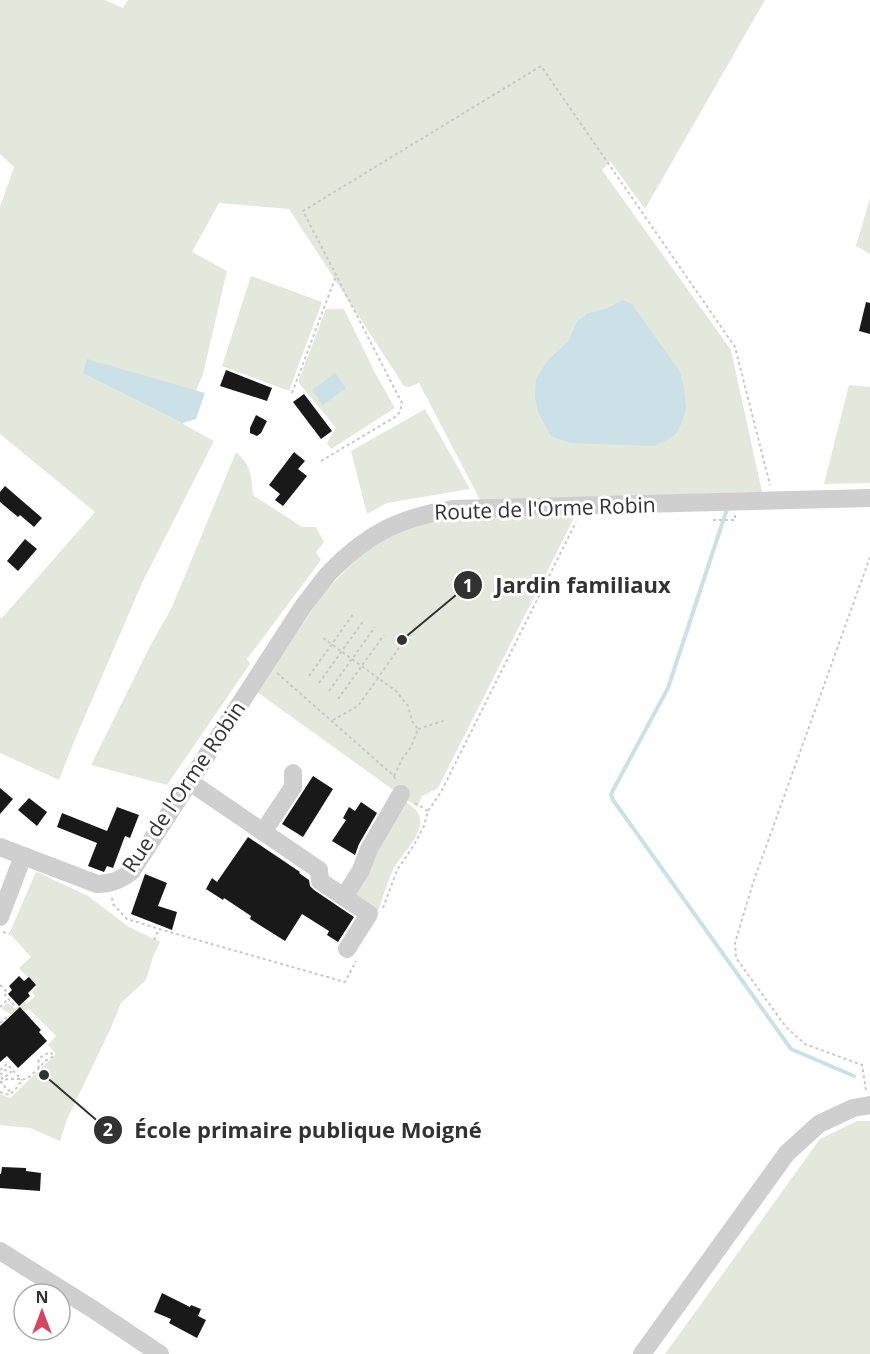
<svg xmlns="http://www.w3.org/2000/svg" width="870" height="1354" viewBox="0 0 870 1354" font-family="'Open Sans',sans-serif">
	<rect width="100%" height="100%" fill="#fff"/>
	<g fill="#e3e8dc" fill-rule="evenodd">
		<path d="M0,0H105L123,8L128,0H765L645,209L610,161L602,170L731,350L762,492L480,500L419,383L409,387L404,386L289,209L219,203L192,252L227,271L203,374L183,424L214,441L142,583L73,744L59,780L0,753V618H2L95,512L0,434V207L14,167L0,154ZM622,300L548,360L568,341L577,321L588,313L607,308Z"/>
		<polygon points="870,198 870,254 856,246"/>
		<polygon points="251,276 322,302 289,391 222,366"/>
		<polygon points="326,309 344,309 375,373 395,408 331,449 327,443 336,428 298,382"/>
		<polygon points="849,385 870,387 870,483 824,484"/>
		<polygon points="425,409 470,489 387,503 367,514 351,451"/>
		<path d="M236,452C252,466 251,475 253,495L302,527H316L324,542L316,552L321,560L247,659L250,664L167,785L91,765L149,648L172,607Z"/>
		<polygon points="573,515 573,520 438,788 422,796 417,807 257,692 325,591 362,554 397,532 444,518"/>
		<path d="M401,799C408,804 419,809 420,819C422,837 402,853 394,868C387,882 383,897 378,912L351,892Z"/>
		<polygon points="37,872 88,896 129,927 160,942 153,957 146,980 121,1003 110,1030 67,1119 60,1141 30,1128 0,1125 0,1094 10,1098 56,1054 48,1045 56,1036 29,1009 15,1017 1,1008 7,1003 9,1003 15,1009 24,1001 27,1004 35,996 32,992 37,987 19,968 31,957 11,935 10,932 35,874"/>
		<polygon points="857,1121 870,1121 870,1354 665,1354 820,1139"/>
	</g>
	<g fill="#cbe0e7">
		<polygon points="622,300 632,304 680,372 684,388 686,409 682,422 676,434 667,440 654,446 570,443 551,436 538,412 535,398 536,379 548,360 568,341 577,321 588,313 607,308"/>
		<polygon points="87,359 205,393 196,419 183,423 83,373"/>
		<polygon points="335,373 346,388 323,405 312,390"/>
	</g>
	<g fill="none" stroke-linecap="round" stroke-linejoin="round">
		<polyline stroke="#cbe0e7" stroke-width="4" points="727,509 668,688 611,794 613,800 791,1049 854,1076"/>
	</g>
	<g fill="#191919">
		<polygon points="866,302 870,303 870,334 859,331"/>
		<polygon points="226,370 272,388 267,401 220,386"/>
		<polygon points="304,394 332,431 321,439 293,402"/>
		<polygon points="256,415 267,421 261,433 257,436 250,433 250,428"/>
		<polygon points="294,452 305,461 298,469 307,476 283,506 275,500 280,494 269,485"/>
		<polygon points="5,486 42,518 34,527 20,515 18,517 0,502 0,492"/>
		<polygon points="25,539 37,549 18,571 7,561"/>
		<polygon points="313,776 333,789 303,837 282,824"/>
		<polygon points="0,788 13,799 0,814"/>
		<polygon points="29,798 47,812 37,826 18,810"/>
		<polygon points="361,802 377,813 359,844 355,855 332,841 346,820 343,818 349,807 355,811"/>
		<polygon points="117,807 139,815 130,838 125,836 113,868 107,866 104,872 88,866 97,843 57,827 62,813 107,831"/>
		<polygon points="248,837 300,872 299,873 309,880 310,886 314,890 354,917 338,942 327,935 329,931 302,914 285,941 250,919 251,916 224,898 223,900 206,889 212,878 217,882"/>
		<polygon points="145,874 167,883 158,906 177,912 172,930 131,914"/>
		<polygon points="19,976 24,981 29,977 36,985 28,993 30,996 19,1006 8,994 12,990 9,986"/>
		<polygon points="20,1007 41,1030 39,1032 47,1041 18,1068 7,1056 0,1062 0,1026"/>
		<polygon points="2,1167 26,1168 26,1171 41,1173 40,1191 0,1188 0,1174 1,1174"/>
		<polygon points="162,1293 190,1307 191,1305 201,1309 198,1316 206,1320 197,1338 169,1323 171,1319 154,1312"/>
	</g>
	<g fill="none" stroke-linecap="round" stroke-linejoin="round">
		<g stroke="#c9c9c9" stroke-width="2" stroke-dasharray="3 3" stroke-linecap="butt">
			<polyline points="292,393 336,276"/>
			<polyline points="321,461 395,417 400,412 402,403 303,211 541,66 735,347 770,485"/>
			<polyline points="713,520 735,520 735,515"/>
			<polyline points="323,638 378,678 399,648"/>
			<polyline points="277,673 394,776 396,781"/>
			<polyline points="309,676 354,613"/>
			<polyline points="319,683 364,620"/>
			<polyline points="329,691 375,627"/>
			<polyline points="338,699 384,635"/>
			<polyline points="333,720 358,706 378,678 396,691 408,706 412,721 418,729 411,747 402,759 394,776"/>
			<polyline points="418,729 446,720"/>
			<polyline points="415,803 428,811"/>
			<polyline points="112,898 113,904 127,919 166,931 345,982 356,961"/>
			<polyline points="383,908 397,870 414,845 424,826 428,811 441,792 576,522"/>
			<polyline points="3,932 10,934"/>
			<polyline points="154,940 159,929"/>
			<polyline points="0,985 7,992 5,995 15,1006"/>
			<polyline points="0,1007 8,999"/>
			<polyline points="0,1023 8,1016"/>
			<polyline points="0,1070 7,1064 22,1080"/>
			<polyline points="0,1075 5,1070 11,1072 9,1075 2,1077 2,1082"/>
			<polyline points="0,1081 7,1090 12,1091"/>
			<polyline points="0,1083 7,1079 21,1079"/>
			<polyline points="866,1090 862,1065 805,1044 786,1027 736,958 735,943 753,883 870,557"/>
			<polyline points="0,1092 9,1095 15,1090 22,1080 29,1077 39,1068 45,1061 54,1056 50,1052 39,1058 38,1065 39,1068"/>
		</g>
		<g stroke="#cfcfcf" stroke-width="18">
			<polyline points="190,782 319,870 320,881 369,914 347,949"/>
			<polyline points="263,832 293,787 293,773"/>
			<path d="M0,847L97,884C111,884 120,880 131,872L304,605C313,594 321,582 330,572C368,533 401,517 454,509L870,498"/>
			<polyline points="344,897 361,870 369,849 401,794"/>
			<polyline points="0,917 23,856"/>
			<polyline points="0,1251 91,1308 160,1354"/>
			<polyline points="642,1354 787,1153 819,1124 853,1108 870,1105"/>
		</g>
	</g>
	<g text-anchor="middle" stroke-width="6" stroke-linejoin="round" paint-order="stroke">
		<g font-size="21" fill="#323232" stroke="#fff">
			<text transform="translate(545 509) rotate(-2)" y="7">Route de l'Orme Robin</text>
			<text transform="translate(184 787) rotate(-56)" y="7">Rue de l'Orme Robin</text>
		</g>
	</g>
	<path fill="none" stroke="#323232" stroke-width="2" d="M402 640L468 585M44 1075L108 1130"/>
	<g fill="#323232" stroke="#fff" stroke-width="2">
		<circle cx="402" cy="640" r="6"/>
		<circle cx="44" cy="1075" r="6"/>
		<circle cx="468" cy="585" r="15"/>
		<circle cx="108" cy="1130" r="15"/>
	</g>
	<g font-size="18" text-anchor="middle" font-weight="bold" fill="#fff">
		<text x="468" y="592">1</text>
		<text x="108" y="1136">2</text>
	</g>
	<g font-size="22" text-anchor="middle" font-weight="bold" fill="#323232" stroke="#fff" stroke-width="6" stroke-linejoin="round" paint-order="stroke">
		<text x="583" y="593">Jardin familiaux</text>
		<text x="308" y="1138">École primaire publique Moigné</text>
	</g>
	<g transform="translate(42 1312)"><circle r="28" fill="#ffffff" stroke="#adadad" stroke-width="1.5"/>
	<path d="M0-4.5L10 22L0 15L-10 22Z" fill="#d74661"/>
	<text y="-9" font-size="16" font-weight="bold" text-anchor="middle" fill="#323232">N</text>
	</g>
</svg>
